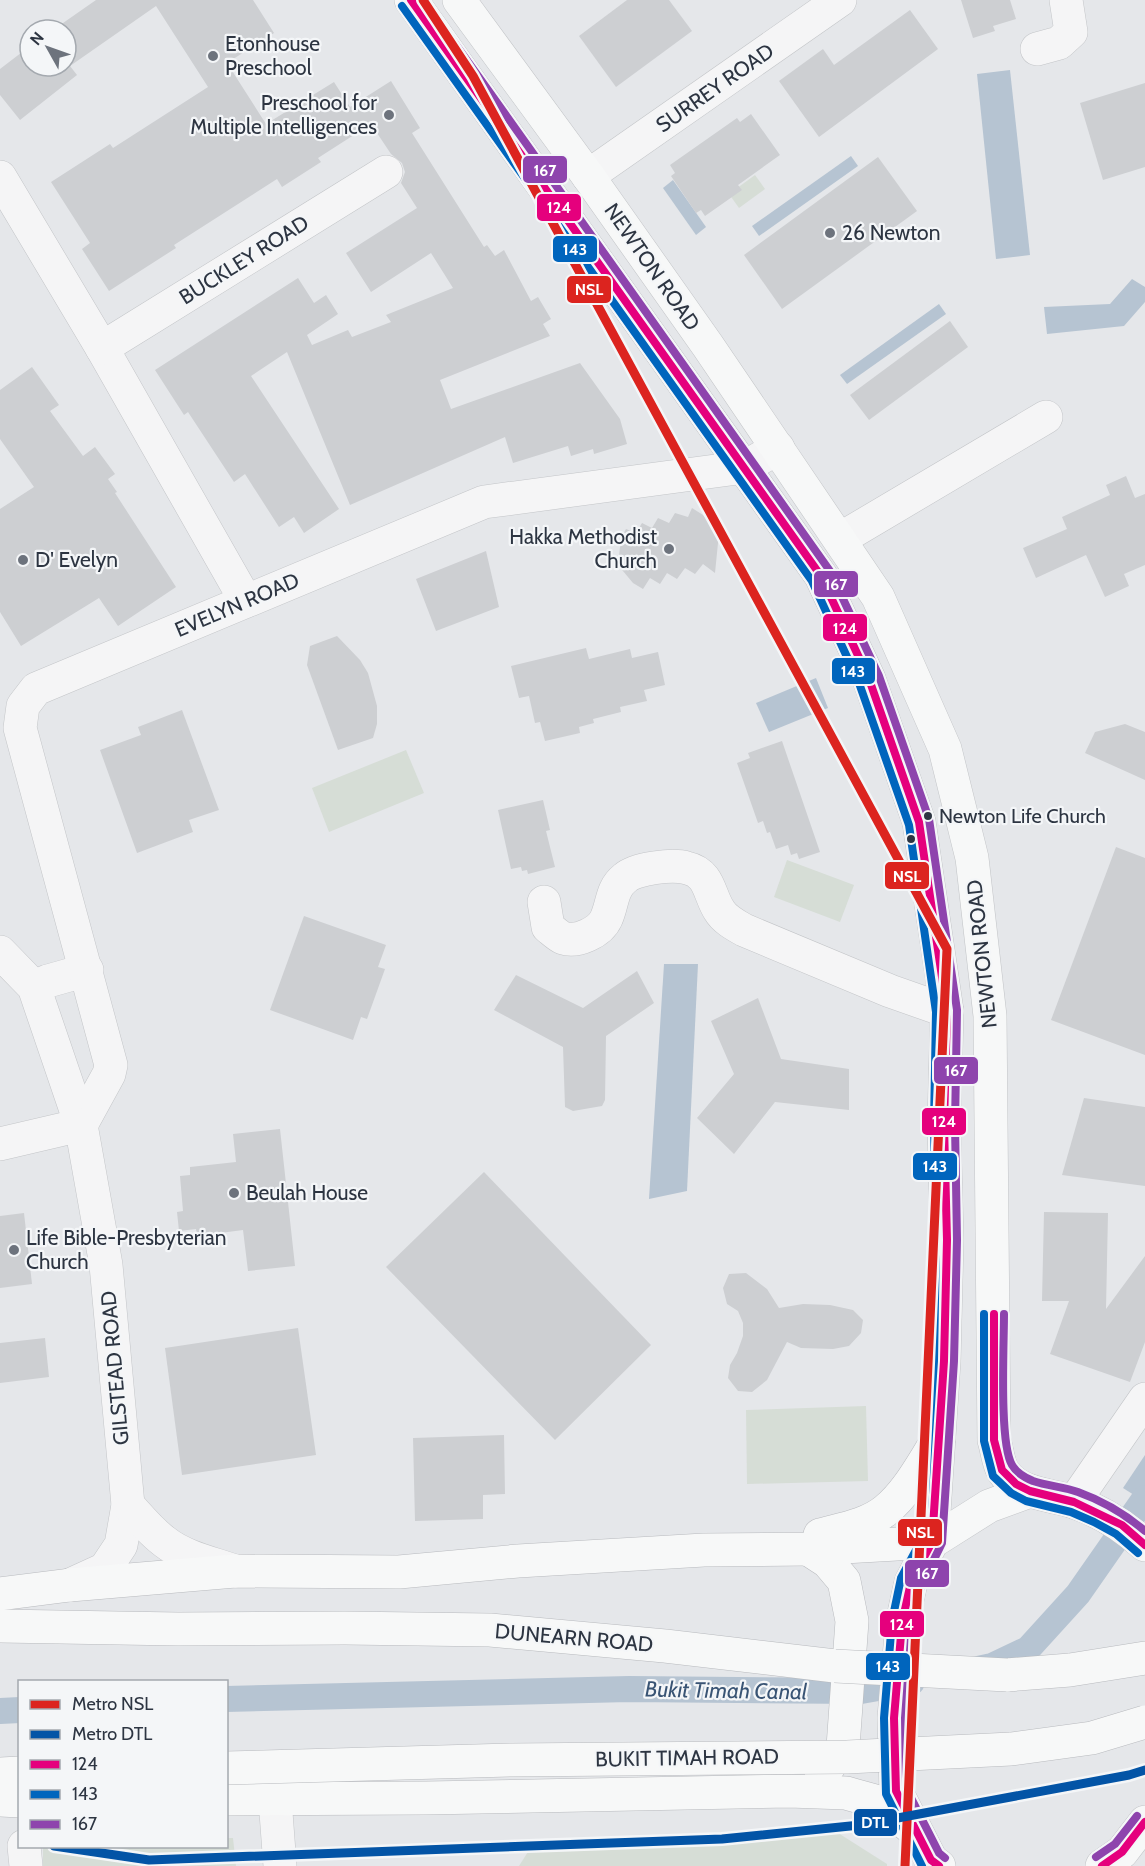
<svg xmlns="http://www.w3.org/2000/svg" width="1145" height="1866" viewBox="0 0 1145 1866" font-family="Cabin,sans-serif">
	<rect width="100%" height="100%" fill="#e5e7ea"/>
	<g fill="#d6ddd6">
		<polygon points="755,175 765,189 739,208 729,194"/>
		<polygon points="406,750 424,793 329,832 312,788"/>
		<polygon points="787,860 854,885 840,922 774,897"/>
		<polygon points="866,1406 868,1481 747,1484 746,1410"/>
		<polygon points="835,1831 887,1864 887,1866 519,1866 531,1847"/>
		<polygon points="227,1838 233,1838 236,1866 43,1866 43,1847 226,1846"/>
	</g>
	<g fill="#b6c4d2">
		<polygon points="1010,70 1030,255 996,259 977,74"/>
		<polygon points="851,156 858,166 759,236 752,226"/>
		<polygon points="673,180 706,227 696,235 663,188"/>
		<polygon points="1132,279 1145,287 1145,302 1124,326 1047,334 1044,307 1110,304"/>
		<polygon points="939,304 946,314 847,384 840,375"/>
		<polygon points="816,678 828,708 769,732 756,703"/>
		<polygon points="664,964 698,964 687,1191 649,1199"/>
		<polygon points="1145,1455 1145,1502 1123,1488"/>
	</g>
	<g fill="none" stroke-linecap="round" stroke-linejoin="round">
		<g stroke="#b6c4d2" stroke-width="26">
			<polyline points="978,1669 992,1666 1028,1649 1078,1594 1145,1498"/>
			<polyline points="226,1699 629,1689 861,1691 912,1682"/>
			<polyline points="0,1711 20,1710"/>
		</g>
	</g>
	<g fill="#cdcfd2">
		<polygon points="96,0 253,0 274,33 227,63 266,124 334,82 350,107 391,81 420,128 412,133 484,247 487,245 495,256 504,250 531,301 538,297 551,319 543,324 550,336 440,380 451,409 580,363 620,419 627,444 594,454 593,449 571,456 568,446 513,463 505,437 350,505 287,352 251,376 339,509 304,533 294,517 279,527 245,474 234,482 188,412 184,415 155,370 298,278 314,303 326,295 338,314 307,335 312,345 348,330 352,337 391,322 386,315 453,288 431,253 371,292 346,253 417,208 401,183 405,172 402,163 391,154 371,124 318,158 321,162 282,187 277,179 174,245 176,248 109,291 82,249 90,243 51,182 110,144 113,148 208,87 156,6 70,66 77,75 20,120 0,95 0,69 30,46 30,66 66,66 66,30 53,30"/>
		<polygon points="627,0 669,0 692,31 616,87 579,36"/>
		<polygon points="961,0 1010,0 1016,19 993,26 995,31 973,38"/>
		<polygon points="910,10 938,49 819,137 779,81 823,49 834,65"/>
		<polygon points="1145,83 1145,167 1103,180 1080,103"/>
		<polygon points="751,114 780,155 738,185 742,190 705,216 701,210 696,213 671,176 675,173 670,165 737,118 740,122"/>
		<polygon points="878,157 917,211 782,309 744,255"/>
		<polygon points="950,321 968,347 869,420 850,395"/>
		<polygon points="32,367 59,405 50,411 83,456 95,447 115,474 108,479 117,492 115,493 176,587 118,626 99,598 21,646 0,612 0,509 34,487 0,439 0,390"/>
		<polygon points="1126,476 1135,498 1145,494 1145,565 1124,574 1129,586 1105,597 1086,555 1036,578 1023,548 1067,529 1062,517 1110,495 1106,485"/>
		<polygon points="692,508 703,515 719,533 715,573 703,564 695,574 685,568 677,579 667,573 660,584 650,578 643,589 633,583 618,565 621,538 626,529 636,533 642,523 652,528 658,518 669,523 675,513 688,517"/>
		<polygon points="486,551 499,607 436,631 416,579"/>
		<polygon points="337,636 360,660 368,673 377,706 377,724 373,738 338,750 307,665 310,646"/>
		<polygon points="586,648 589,659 630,649 632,658 658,652 665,685 644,690 647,701 620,707 621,712 593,719 594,723 579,727 580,733 545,741 540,722 535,723 529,696 519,698 511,666"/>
		<polygon points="182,710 219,810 189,820 193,832 137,853 100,750 141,735 138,727"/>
		<polygon points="1125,724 1145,732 1145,780 1085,753 1095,732"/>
		<polygon points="782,741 820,852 799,859 797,853 791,855 788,845 776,849 770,832 767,833 763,821 758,823 737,763 750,758 748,753"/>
		<polygon points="543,800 550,830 546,831 555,867 528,874 527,870 522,871 521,867 511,869 498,810"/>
		<polygon points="1116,847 1145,858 1145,1055 1051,1020"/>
		<polygon points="304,916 386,945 378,967 385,969 367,1019 361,1017 353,1040 270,1010"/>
		<polygon points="637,971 654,1003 606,1036 605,1100 602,1106 573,1111 565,1107 563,1047 494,1010 516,975 583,1008"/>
		<polygon points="758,998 781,1059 849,1069 849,1110 775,1102 734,1154 697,1118 734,1074 711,1021"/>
		<polygon points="1084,1098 1145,1107 1145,1186 1062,1175"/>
		<polygon points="280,1129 295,1266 248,1271 243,1230 197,1236 196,1229 179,1231 177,1212 183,1211 180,1176 190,1175 190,1167 236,1162 233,1134"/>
		<polygon points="484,1172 651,1345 555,1440 386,1267"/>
		<polygon points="1044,1212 1108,1213 1106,1309 1145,1256 1145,1342 1130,1382 1050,1354 1069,1301 1042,1301"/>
		<polygon points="24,1213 32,1284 0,1288 0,1216"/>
		<polygon points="746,1273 767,1289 779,1308 803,1304 830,1305 853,1310 863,1320 861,1333 849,1346 833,1349 801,1348 787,1342 767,1380 752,1392 738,1391 728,1378 730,1365 737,1353 743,1336 743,1323 738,1311 727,1304 723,1288 729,1274"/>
		<polygon points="298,1328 316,1455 182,1475 165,1348"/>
		<polygon points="45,1338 49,1377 0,1383 0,1343"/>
		<polygon points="504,1435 505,1494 483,1495 483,1519 415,1521 413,1438"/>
	</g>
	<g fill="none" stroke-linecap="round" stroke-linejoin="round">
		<g stroke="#c3c5c8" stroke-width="34">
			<g id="minor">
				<polyline points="1037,49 1059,43 1071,32 1066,0"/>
				<polyline points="588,176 840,0"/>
				<polyline points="0,177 102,348 246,601"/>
				<polyline points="102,348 386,172"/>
				<polyline points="840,539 1046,417"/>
				<path d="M544,902L548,927C552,930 558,936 563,938C577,943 600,932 606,919C613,904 611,889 625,878C636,868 673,864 687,868C710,873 709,895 719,910C724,919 735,925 744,930L890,991L947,1011"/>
				<polyline points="0,952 34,987 81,1125 106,1265 128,1505 121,1545 105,1569 70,1585"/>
				<polyline points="34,987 48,981 87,970"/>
				<polyline points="81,1125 109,1074 111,1065 20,728 23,706 36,689 484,502 745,467 778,448"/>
				<polyline points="0,1144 81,1125"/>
				<polyline points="1074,1502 1145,1399"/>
				<path d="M128,1505C140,1518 151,1532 165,1542C184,1557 212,1563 235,1571"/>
				<polyline points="275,1799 280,1866"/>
				<polyline points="24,1846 26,1866"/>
			</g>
		</g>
		<g stroke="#c2c4c7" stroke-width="34">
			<g id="major">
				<polyline points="411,0 821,576 869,679 919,822 947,1011 944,1125 947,1240 944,1361 932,1542"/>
				<path d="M459,0L588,176L708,346L878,597L945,749L972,858L990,1016L994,1440C997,1449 998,1463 1003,1471C1018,1495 1050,1494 1074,1502C1100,1511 1124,1526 1145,1545"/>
				<polyline points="939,1866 931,1860 896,1791 894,1718 902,1623 911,1582 932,1542 989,1506 1030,1491"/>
				<polyline points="1102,1866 1122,1852 1145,1822"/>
			</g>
		</g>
		<g stroke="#b8babe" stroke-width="34">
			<g id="highway">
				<path d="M820,1535C842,1529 868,1525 886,1510C909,1491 923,1462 939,1438"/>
				<polyline points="808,1549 828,1562 844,1581 852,1621 843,1747 821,1777"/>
				<polyline points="0,1594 70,1585 235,1571 399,1572 518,1561 704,1550 808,1549 932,1542"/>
				<polyline points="0,1626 178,1629 345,1628 490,1630 665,1646 835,1666"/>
				<polyline points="1007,1675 1070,1670 1145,1658"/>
				<polyline points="0,1774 20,1773"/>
				<polyline points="226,1799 426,1798 789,1791 846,1793 882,1803 915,1831"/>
				<polyline points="0,1800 20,1801"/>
			</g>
		</g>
		<use href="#minor" stroke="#f5f5f6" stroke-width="33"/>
		<use href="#major" stroke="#f7f8f8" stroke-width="33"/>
		<use href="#highway" stroke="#f7f8f8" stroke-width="33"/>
		<g stroke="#b8babe" stroke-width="34" stroke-linecap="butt">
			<g id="highway-bridge">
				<polyline points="835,1666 1007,1675"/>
				<polyline points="226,1768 511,1760 847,1757 1011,1749 1092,1738 1145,1722"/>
			</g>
		</g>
		<use href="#highway-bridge" stroke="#f7f8f8" stroke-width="33"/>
		<g stroke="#f4f6f8" stroke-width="12">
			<g id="bus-1">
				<polyline points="411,0 821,576 869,679 919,822 947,1011 944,1125 947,1240 944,1361 932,1542 911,1582 902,1623 894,1718 896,1791 931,1860 939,1866"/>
				<polyline points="994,1314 994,1440 1002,1470 1016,1484 1030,1491 1074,1502 1122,1525 1145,1545"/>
				<polyline points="1102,1866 1122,1852 1145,1822"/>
			</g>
		</g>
		<g stroke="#f4f6f8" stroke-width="12">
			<g id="bus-2">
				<polyline points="402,6 812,581 859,683 909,825 936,1012 934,1125 936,1240 934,1361 922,1539 901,1578 892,1621 884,1718 886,1794 922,1866"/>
				<polyline points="984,1314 984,1441 993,1476 1011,1493 1026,1501 1071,1512 1094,1522 1116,1534 1138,1553"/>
			</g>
		</g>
		<g stroke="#f4f6f8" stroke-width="12">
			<g id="bus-3">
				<polyline points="424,0 830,571 879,676 929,819 957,1010 955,1125 957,1240 954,1361 942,1543 921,1586 912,1625 905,1718 906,1788 939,1853 945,1858"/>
				<path d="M1004,1314C1004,1344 999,1443 1012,1465C1016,1472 1026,1478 1033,1481C1048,1486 1064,1487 1078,1492C1103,1501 1125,1514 1145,1531"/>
				<polyline points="1096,1857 1115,1844 1137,1816"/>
			</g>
		</g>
		<use href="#bus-1" stroke="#e5007d" stroke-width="8"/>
		<use href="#bus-2" stroke="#0065bd" stroke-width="8"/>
		<use href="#bus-3" stroke="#8e44ad" stroke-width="8"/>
		<g stroke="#f4f6f8" stroke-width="14">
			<polyline id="metro-1" points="423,0 473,76 947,949 905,1866"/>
		</g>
		<g stroke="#f4f6f8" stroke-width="14">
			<polyline id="metro-2" points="54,1846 149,1860 722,1839 860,1825 1129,1775 1145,1770"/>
		</g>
		<use href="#metro-1" stroke="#dc241f" stroke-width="9"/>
		<use href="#metro-2" stroke="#0354a6" stroke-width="9"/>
	</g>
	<g fill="#6d737d" stroke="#f4f6f8" stroke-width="2">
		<circle cx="213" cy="56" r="6"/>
		<circle cx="389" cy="115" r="6"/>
		<circle cx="830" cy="233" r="6"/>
		<circle cx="669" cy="549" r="6"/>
		<circle cx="23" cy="560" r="6"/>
		<circle cx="234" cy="1193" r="6"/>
		<circle cx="14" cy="1250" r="6"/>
	</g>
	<g fill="#2d3542" stroke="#f4f6f8" stroke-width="2">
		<circle cx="928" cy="816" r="5"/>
		<circle cx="911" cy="839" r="5"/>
	</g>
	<g text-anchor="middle" stroke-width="4.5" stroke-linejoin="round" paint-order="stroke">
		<g font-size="20" fill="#2d3542" stroke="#f4f6f8" text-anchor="start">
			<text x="939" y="823">Newton Life Church</text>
		</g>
		<g font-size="21" fill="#2d3542" stroke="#f4f6f8" text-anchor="start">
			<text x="225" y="51">Etonhouse<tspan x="225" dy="24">Preschool</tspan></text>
			<text x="377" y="110" text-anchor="end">Preschool for<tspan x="377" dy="24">Multiple Intelligences</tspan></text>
			<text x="842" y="240">26 Newton</text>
			<text x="657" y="544" text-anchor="end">Hakka Methodist<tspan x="657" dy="24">Church</tspan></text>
			<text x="35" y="567">D' Evelyn</text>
			<text x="246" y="1200">Beulah House</text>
			<text x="26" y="1245">Life Bible-Presbyterian<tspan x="26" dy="24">Church</tspan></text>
		</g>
		<g font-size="21" fill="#2d3542" stroke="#f4f6f8">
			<text transform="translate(715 88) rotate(-35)" y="7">SURREY ROAD</text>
			<text transform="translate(244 260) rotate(-32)" y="7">BUCKLEY ROAD</text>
			<text transform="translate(652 267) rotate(55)" y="7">NEWTON ROAD</text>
			<text transform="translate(237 605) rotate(-23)" y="7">EVELYN ROAD</text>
			<text transform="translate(982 954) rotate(-96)" y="7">NEWTON ROAD</text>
			<text transform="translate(115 1368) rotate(-95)" y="7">GILSTEAD ROAD</text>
			<text transform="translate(574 1638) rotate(5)" y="7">DUNEARN ROAD</text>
			<text transform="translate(687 1758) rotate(-1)" y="7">BUKIT TIMAH ROAD</text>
		</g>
		<g font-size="22" font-style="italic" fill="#395474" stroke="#f4f6f8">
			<text transform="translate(726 1690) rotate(1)" y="8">Bukit Timah Canal</text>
		</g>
	</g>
	<g stroke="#f4f6f8" stroke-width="2">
		<rect x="522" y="155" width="46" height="29" rx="6" fill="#8e44ad"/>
		<rect x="536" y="193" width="46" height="29" rx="6" fill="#e5007d"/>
		<rect x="552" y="235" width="46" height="28" rx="6" fill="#0065bd"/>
		<rect x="566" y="275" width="46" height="29" rx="6" fill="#dc241f"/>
		<rect x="813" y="570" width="46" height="28" rx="6" fill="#8e44ad"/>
		<rect x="822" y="613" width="46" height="29" rx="6" fill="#e5007d"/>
		<rect x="831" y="657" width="45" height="28" rx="6" fill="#0065bd"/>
		<rect x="884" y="861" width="46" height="29" rx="6" fill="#dc241f"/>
		<rect x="933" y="1056" width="46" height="29" rx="6" fill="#8e44ad"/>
		<rect x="921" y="1107" width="46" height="29" rx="6" fill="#e5007d"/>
		<rect x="912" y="1152" width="46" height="29" rx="6" fill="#0065bd"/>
		<rect x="897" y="1518" width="46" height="29" rx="6" fill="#dc241f"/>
		<rect x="904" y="1559" width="46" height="29" rx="6" fill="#8e44ad"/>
		<rect x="879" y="1610" width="46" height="28" rx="6" fill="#e5007d"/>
		<rect x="865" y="1652" width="46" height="29" rx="6" fill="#0065bd"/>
		<rect x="853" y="1808" width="45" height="29" rx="6" fill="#0354a6"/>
	</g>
	<g font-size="16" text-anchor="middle" font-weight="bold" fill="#fff">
		<text x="545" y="176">167</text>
		<text x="559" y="213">124</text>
		<text x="575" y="255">143</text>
		<text x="589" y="295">NSL</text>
		<text x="836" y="590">167</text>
		<text x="845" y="634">124</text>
		<text x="853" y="677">143</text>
		<text x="907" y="882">NSL</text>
		<text x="956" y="1076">167</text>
		<text x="944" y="1127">124</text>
		<text x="935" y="1172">143</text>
		<text x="920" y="1538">NSL</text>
		<text x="927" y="1579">167</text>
		<text x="902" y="1630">124</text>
		<text x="888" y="1672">143</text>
		<text x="875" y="1828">DTL</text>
	</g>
	<rect x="18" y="1680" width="210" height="168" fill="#f4f6f8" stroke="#a4a9af" stroke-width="1.5"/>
	<rect x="30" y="1700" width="30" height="9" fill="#dc241f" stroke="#a4a9af" stroke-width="1.5"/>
	<text x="72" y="1710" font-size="18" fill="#2d3542">Metro NSL</text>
	<rect x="30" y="1730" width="30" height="9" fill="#0354a6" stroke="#a4a9af" stroke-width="1.5"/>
	<text x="72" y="1740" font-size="18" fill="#2d3542">Metro DTL</text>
	<rect x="30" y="1760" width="30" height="9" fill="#e5007d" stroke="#a4a9af" stroke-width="1.5"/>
	<text x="72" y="1770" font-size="18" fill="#2d3542">124</text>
	<rect x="30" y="1790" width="30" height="9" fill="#0065bd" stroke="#a4a9af" stroke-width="1.5"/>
	<text x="72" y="1800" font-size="18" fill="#2d3542">143</text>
	<rect x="30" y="1820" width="30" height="9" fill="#8e44ad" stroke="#a4a9af" stroke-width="1.5"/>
	<text x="72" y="1830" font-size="18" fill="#2d3542">167</text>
	<g transform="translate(48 48) rotate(310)"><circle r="28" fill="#f4f6f8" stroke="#a4a9af" stroke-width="1.5"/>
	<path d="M0-4.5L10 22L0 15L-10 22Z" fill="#6d737d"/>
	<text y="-9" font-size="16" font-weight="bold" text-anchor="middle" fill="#2d3542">N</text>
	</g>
</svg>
